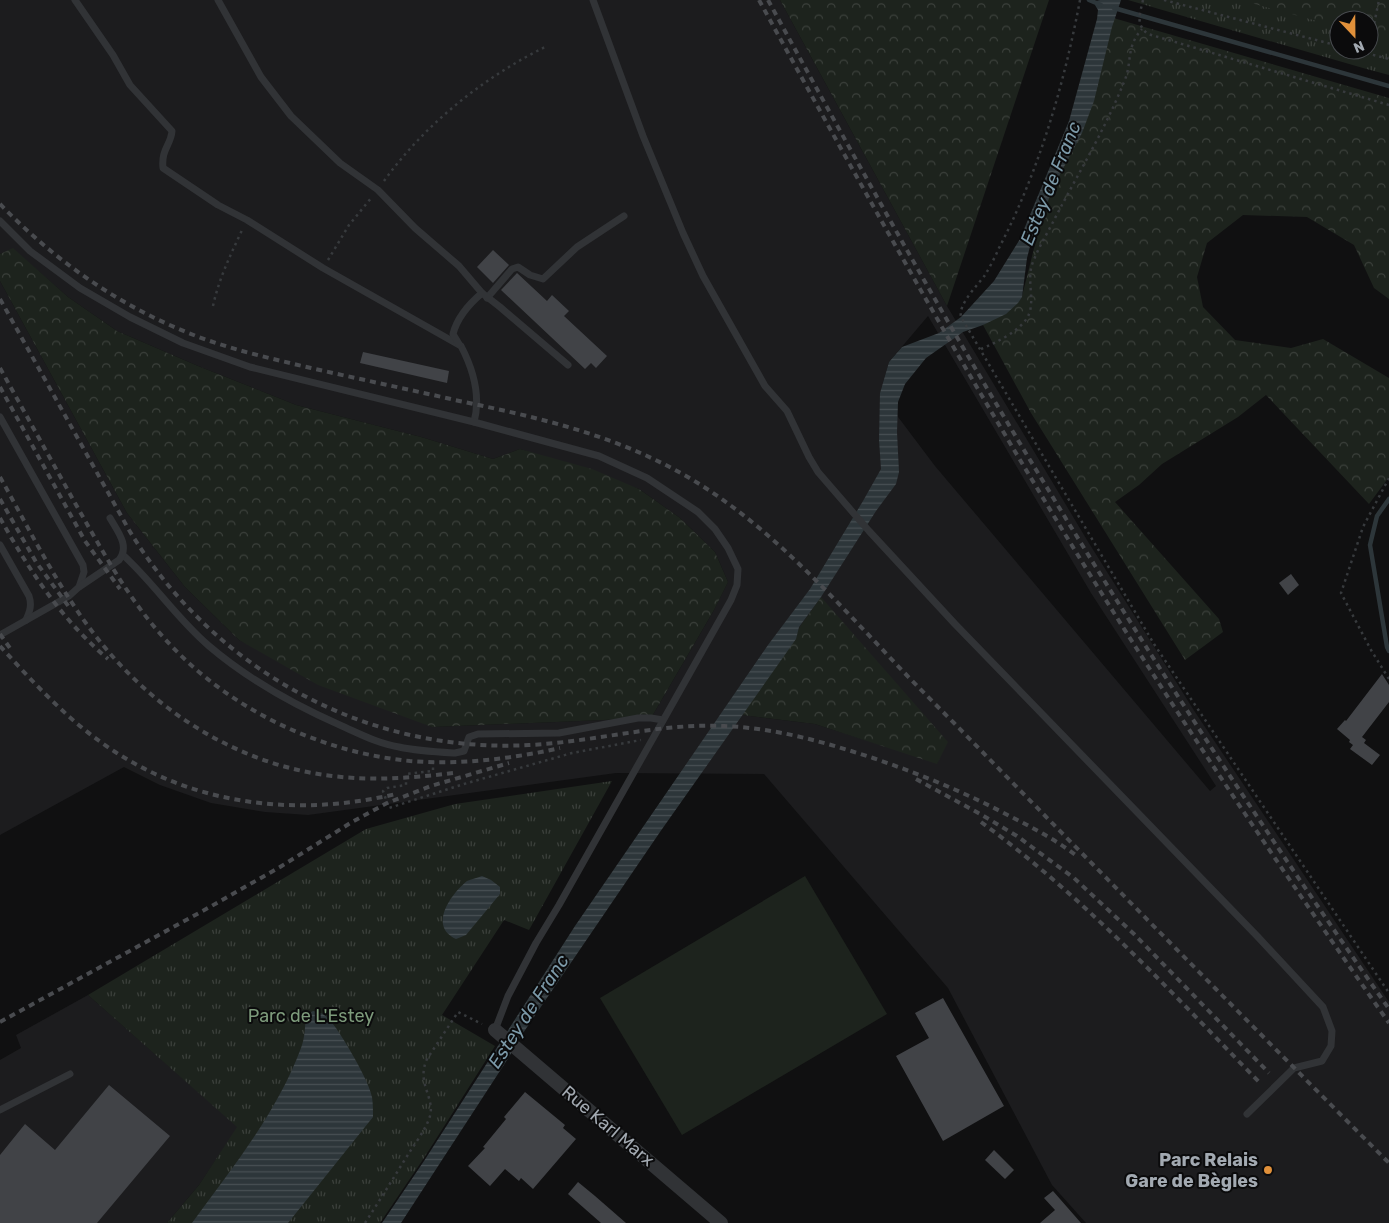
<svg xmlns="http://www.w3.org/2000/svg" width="1389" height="1223" viewBox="0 0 1389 1223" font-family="Rubik,sans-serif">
	<defs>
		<pattern id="grass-tufts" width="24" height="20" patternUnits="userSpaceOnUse" patternTransform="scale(1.25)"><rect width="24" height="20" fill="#1d231d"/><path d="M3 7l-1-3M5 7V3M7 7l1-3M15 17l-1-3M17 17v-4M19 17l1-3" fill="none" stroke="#3b403b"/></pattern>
		<pattern id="forest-crowns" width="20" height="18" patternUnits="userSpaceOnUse" patternTransform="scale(1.25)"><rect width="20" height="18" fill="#1d231d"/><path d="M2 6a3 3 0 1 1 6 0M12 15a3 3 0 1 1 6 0" fill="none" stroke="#3b403b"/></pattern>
		<pattern id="water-rules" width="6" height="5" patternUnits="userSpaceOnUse" patternTransform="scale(1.25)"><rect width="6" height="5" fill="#2d363a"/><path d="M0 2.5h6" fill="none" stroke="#485054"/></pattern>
	</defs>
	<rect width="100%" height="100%" fill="#101011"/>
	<g fill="#1c1c1e" fill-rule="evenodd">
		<path d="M0,0H780L947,306L1087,540L1195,712L1389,1002V1223H1086L1052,1185L948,988L764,774L616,773L308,815L265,812L211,803L160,785L124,767L0,835V281L127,513L185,587L239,640L432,727L651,718L714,610L728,582L715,552L680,518L639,489L520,449L493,459L421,437L296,405L198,366L117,331L68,297L13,249L0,254ZM928,316L1091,593L1216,786L1210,791L935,466L880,393L889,362ZM796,639L938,763L815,724L743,715Z"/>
		<polygon points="88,995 238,1127 199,1185 167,1223 0,1223 0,1060 21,1048 16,1035"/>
	</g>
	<g fill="url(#grass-tufts)" fill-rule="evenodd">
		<path d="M1128,0H1389V75L1363,68ZM1339,20H1369V50H1339Z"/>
		<polygon points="612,781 529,930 504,920 442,1015 495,1046 424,1158 380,1223 167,1223 199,1185 237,1127 88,995 366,829 455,804"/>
	</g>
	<g fill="url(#forest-crowns)">
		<polygon points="780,0 1049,0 947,306"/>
		<polygon points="1240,0 1389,0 1389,41 1369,35 1369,20 1339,20 1339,27"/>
		<polygon points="1110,17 1389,98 1389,299 1374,288 1354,245 1307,217 1243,215 1207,243 1197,277 1203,307 1235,340 1291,348 1323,339 1389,378 1389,477 1369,504 1266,395 1238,417 1162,464 1139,485 1115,502 1219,619 1223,632 1185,660 1031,413 983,325 1022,296 1044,209"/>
		<polygon points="13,248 68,297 117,331 198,366 296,405 421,437 493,459 520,449 592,469 639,489 680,518 715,552 728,582 714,610 651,718 432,727 318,685 239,640 185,587 127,513 0,281 0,254"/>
		<polygon points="821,597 948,742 937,764 815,724 742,715 795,639 799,628"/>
	</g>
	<polygon fill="#1d231d" points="805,876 887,1014 682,1135 600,998"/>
	<g fill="url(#water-rules)">
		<polygon points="1100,0 1121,0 1112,27 1094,101 1082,133 1058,178 1033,235 1027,258 1022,297 1018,303 1006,314 983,325 963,332 926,358 905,384 898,402 897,432 899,472 896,484 876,511 821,597 799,627 796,639 660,832 519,1039 509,1057 401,1223 382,1223 424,1161 575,926 768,645 810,589 863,501 881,469 879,440 880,393 889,362 902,347 939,333 961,317 994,281 1020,239 1069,121 1097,19 1098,10 1095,5 1096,1"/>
		<path d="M482,876L491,880L500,887V894L466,935L456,939C428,926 451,894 467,881C471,879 478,878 482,876Z"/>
		<path d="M313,1011C319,1012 322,1013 327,1017C338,1027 370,1082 372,1097C373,1104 373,1111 373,1117L288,1223H192C232,1168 277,1113 301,1048C305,1038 305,1026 306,1015Z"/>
	</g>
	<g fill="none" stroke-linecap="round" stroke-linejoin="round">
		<g stroke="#2d363a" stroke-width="4.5">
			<polyline points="1089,0 1101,5"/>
			<polyline points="1114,8 1389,86"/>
			<polyline points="1389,499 1377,516 1370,545 1387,647 1389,651"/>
		</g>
	</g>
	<g fill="#414347">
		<polygon points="493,250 509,265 493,283 477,267"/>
		<polygon points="517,273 547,301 552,295 569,311 564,316 607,356 596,368 591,363 585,369 501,290"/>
		<polygon points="363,352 449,371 447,383 360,363"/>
		<polygon points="1291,574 1299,585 1288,595 1279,583"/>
		<polygon points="1382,674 1389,685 1389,702 1362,737 1366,740 1364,743 1380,755 1372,765 1350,749 1353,745 1349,742 1350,740 1337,729 1345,720 1346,721"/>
		<polygon points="943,998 1004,1106 943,1141 896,1056 929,1038 915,1013"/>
		<polygon points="109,1085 170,1136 97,1223 0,1223 0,1155 25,1124 55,1150"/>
		<polygon points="525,1092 565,1125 563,1128 576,1139 533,1189 521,1178 519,1181 505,1169 490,1186 468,1166 485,1148 483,1147 506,1119 504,1117"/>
		<polygon points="994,1150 1014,1170 1005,1179 985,1160"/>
		<polygon points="578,1182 595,1196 626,1223 601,1223 568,1194"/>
		<polygon points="1053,1191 1081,1223 1040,1223 1055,1210 1044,1198"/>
	</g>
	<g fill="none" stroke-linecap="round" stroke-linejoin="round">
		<g stroke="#373a3d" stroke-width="2.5" stroke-dasharray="2.5 4" stroke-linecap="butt">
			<path d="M1080,0C1064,85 1039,171 999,248C995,257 990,267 985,275C978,285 958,304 961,317L1154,644L1389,993"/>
			<path d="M1143,0C1140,14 1135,24 1148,34L1389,105"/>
			<polyline points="1164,0 1339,46"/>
			<polyline points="1369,49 1379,0"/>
			<polyline points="1354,50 1389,59"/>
			<path d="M384,181C425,124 484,77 547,46"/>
			<polyline points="328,260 349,225 372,197"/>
			<path d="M213,306C219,278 231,254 243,228"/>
			<path d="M981,349C995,343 1023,330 1029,314C1035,299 1026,278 1033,262C1038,249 1045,237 1052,224C1076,177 1104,132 1124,82C1133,62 1125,48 1142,29"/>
			<polyline points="1389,478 1363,527 1341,593 1371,650 1389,679"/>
			<polyline points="433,761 433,771 406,774 406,785 387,788 383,791 389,808 464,784 572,753 641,740"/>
			<path d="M365,1223C380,1200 394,1177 409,1153C416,1142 426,1129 430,1116C435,1097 416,1083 427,1059L458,1012L482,1024"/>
		</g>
		<g stroke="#313336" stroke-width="7">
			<path d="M75,0L113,55L130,85L172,131C171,145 161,149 163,168L218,205L247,220L323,268L461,346C473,369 481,396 474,422"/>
			<polyline points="218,0 261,77 291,116 340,163 378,190 415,228 459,266 482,293"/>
			<polyline points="593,0 643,136 683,233 703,276 765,386 787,411 809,457 818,472 869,531 955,624 1258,937 1323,1007 1332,1031 1331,1046 1322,1061 1294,1068 1247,1114"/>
			<polyline points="0,221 30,251 80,288 130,317 183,343 250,367 474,422 599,456 647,478 698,512 715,529 728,548 738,569 737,585 731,600 559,905 536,943 508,996 495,1030"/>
			<polyline points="487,298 512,269 518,267 530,275 543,279 577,247 624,216"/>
			<path d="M459,344L453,334C457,318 469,304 482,293L500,307L568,365"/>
			<polyline points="0,417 83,565 84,572 79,587"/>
			<path d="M0,545L29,596C32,605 30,611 26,620"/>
			<path d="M123,555C154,583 177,619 209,646C249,680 294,705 342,726C360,734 379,744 399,747C417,751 437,752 455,753L464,751L469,737L478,734L559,733L638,718H651L663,720"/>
			<path d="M0,635L69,596L79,587L119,560C130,546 118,532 110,518"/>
			<polyline points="0,1110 70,1074"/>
		</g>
		<polyline stroke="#313336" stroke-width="14" points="495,1030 721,1223"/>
		<g stroke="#494b4f" stroke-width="4" stroke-dasharray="6 5" stroke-linecap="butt">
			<path d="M759,0C849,164 940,328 1037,488C1147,671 1266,848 1389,1023"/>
			<path d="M768,0C858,164 948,327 1046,486C1154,664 1269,838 1389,1009"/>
			<path d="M0,204C59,265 129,313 210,341C242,352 277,360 311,368C359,379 407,389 455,400C536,417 613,434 686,476C762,520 821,585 881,648C905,674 929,698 954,723C1098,870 1243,1017 1389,1163"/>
			<path d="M0,299L129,530C213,669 365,754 529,745C594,742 658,723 724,726C776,728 824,742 873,758C917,773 959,790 1000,811C1027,825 1054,838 1078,857"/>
			<path d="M0,368C25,413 50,458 75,503C102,550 128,599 165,639C227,708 318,752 410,761C459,765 511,759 560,748"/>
			<polyline points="0,387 85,541 120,589"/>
			<path d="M0,477C32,534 61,594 102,644C160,715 241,765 332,776C373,781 412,778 453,773"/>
			<polyline points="0,499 36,562 69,607"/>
			<path d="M0,518C29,570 61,619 108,659"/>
			<polyline points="0,634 12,651"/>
			<path d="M0,646C31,680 64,716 102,743C189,805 293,818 396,794"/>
			<polyline points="916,779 982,815 1017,836 1074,878 1134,934 1269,1073"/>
			<path d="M981,822C1085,898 1169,990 1259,1082"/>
			<polyline points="0,1022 208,908 280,867 352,822 387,803 431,786 509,763"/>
		</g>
	</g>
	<circle fill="#e0903a" stroke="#0b0b0c" stroke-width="2" cx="1268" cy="1170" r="5"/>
	<g text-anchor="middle" stroke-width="4" stroke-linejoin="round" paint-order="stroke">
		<g font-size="18" fill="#7d9a7b" stroke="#0b0b0c">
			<text x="311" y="1022">Parc de L'Estey</text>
		</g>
		<g font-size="18" fill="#a2a9b1" stroke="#0b0b0c">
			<text transform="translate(608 1126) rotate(40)" y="6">Rue Karl Marx</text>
		</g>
		<g font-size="18" font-weight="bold" fill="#a2a9b1" stroke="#0b0b0c" text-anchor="end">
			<text x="1258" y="1166">Parc Relais<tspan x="1258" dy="21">Gare de Bègles</tspan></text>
		</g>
		<g font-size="19" font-style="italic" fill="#7c9aa9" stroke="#0b0b0c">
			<text transform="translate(1050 183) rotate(-68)" y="7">Estey de Franc</text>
			<text transform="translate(528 1011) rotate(-57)" y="7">Estey de Franc</text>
		</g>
	</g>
	<g transform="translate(1354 35) rotate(158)"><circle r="24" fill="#0b0b0c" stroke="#474a4e"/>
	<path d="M0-4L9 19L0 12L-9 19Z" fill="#e0903a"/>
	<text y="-8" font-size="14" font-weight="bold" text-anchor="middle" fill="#a2a9b1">N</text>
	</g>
</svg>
